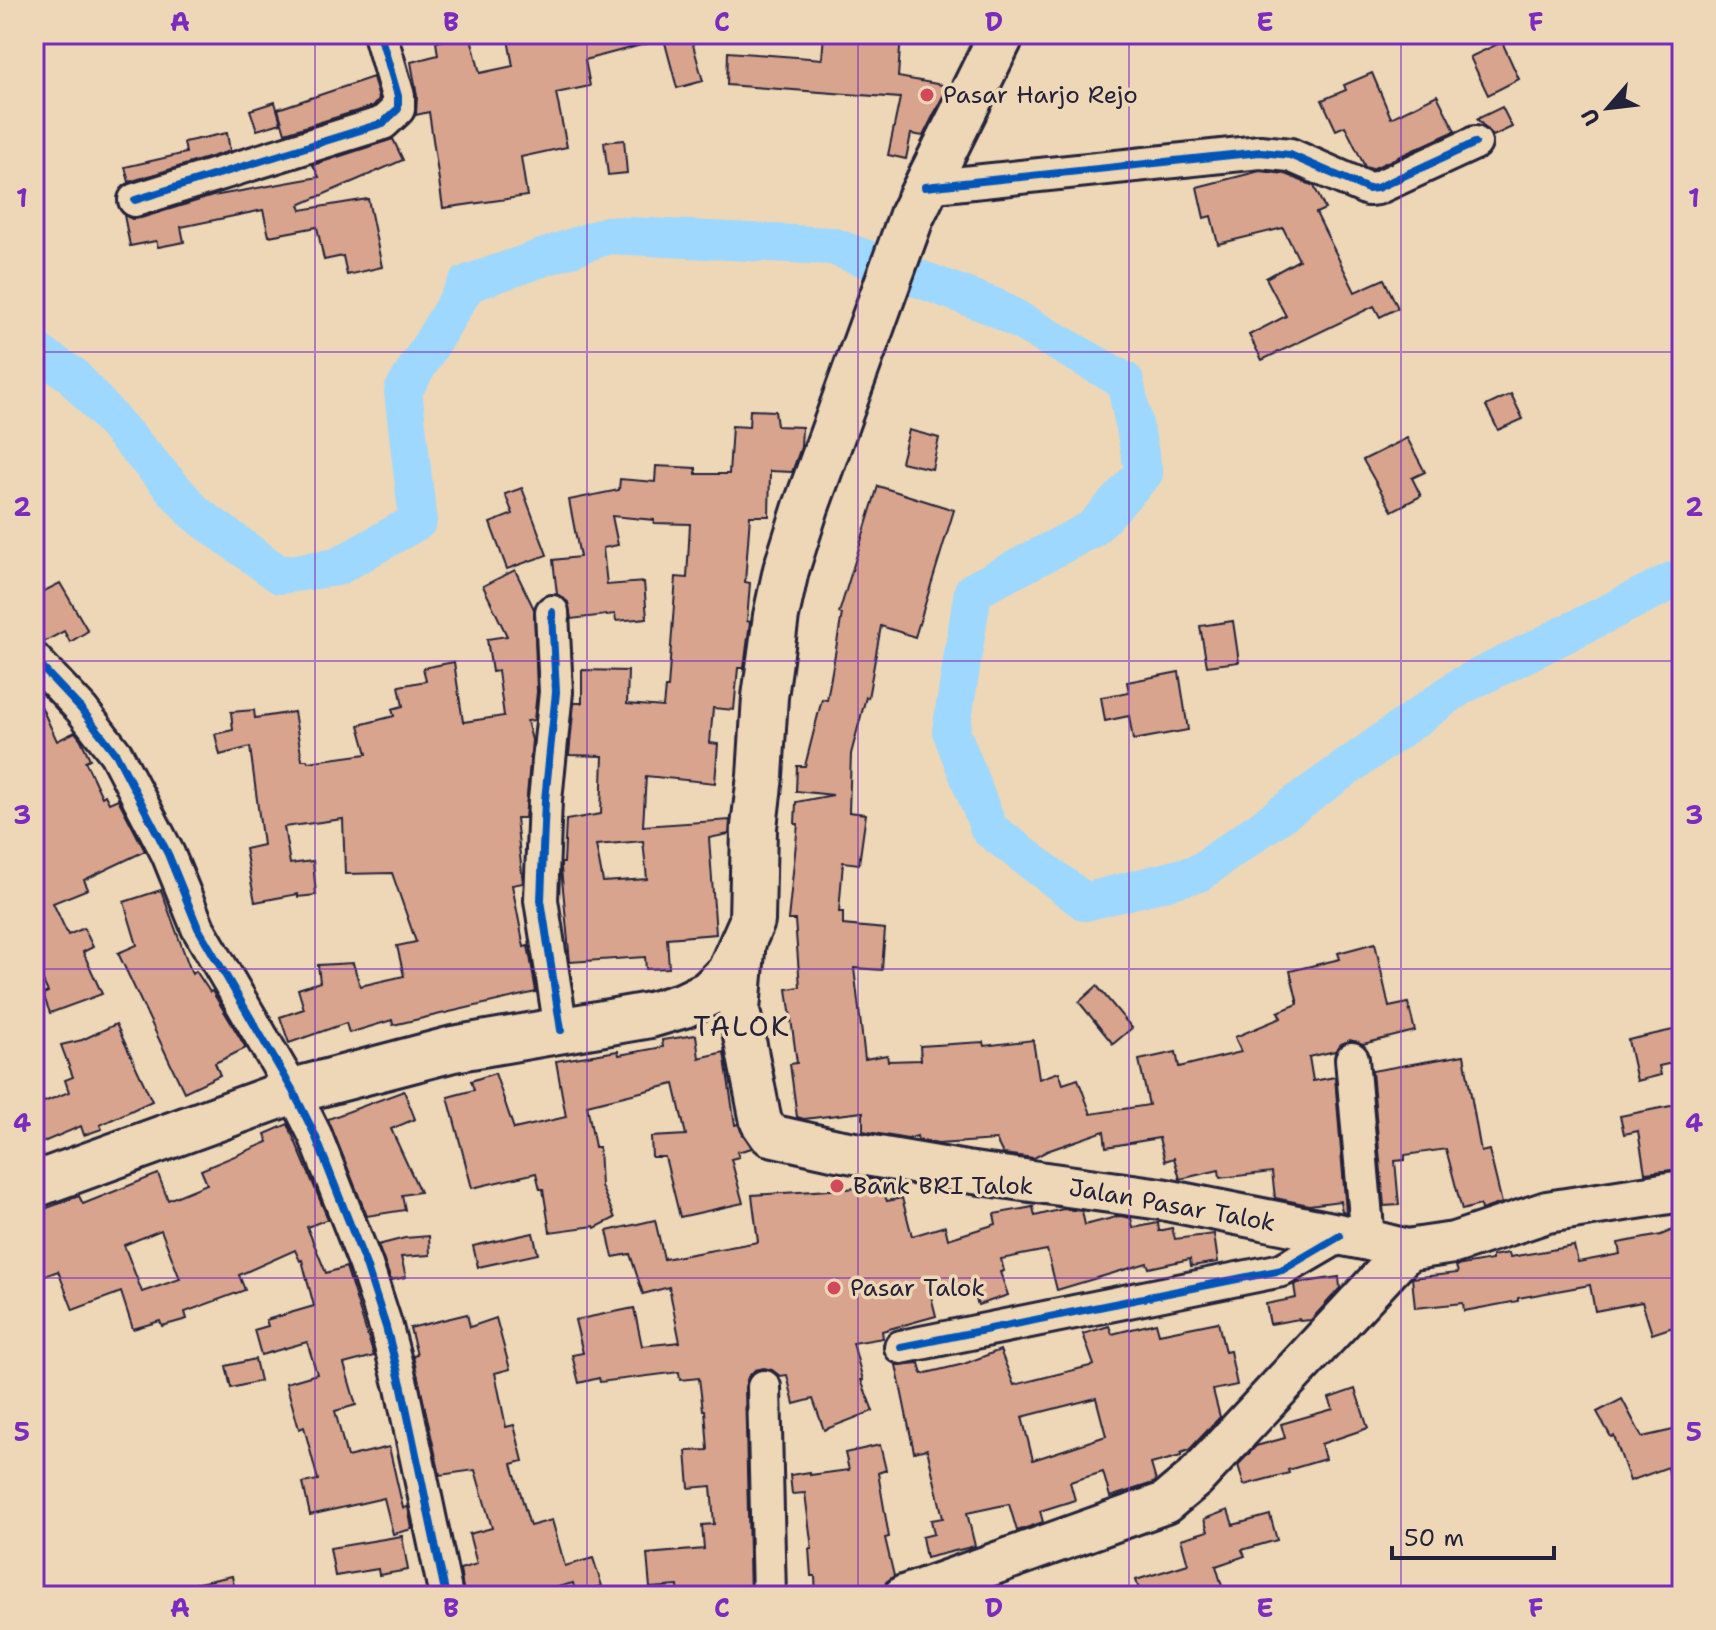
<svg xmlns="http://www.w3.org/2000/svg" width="1716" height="1630" viewBox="0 0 1716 1630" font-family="'Shantell Sans',sans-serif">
	<rect width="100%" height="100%" fill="#eed7b6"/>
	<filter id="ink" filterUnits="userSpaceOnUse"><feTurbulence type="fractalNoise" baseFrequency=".0125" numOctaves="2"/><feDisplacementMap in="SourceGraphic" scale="16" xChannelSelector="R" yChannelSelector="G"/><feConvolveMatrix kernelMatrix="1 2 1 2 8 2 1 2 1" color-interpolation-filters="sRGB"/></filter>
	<g filter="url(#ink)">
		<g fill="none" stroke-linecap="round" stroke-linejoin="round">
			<polyline stroke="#9ed8fe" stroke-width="38" points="34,350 72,375 195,513 280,575 337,567 418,521 403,391 467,284 608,235 832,246 997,308 1125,381 1144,473 1092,529 973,591 951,731 989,829 1085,902 1199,873 1461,686 1672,581 1682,580"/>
		</g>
		<g fill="#d9a48e" stroke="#22223b" stroke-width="2" fill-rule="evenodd">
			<polygon points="470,34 480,73 513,66 507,34 690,34 703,81 677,88 664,39 585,60 590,86 556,93 567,147 521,157 527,196 443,208 429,112 416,115 417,96 411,62 438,55 436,42"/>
			<polygon points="824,34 901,34 898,77 948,86 923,136 911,134 906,159 888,155 900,98 727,85 728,52 822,59"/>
			<polygon points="1502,42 1519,79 1488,95 1470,57"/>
			<polygon points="1372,73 1391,118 1437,95 1455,131 1372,169 1365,167 1345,126 1336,130 1322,100 1346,90 1344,85"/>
			<polygon points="373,77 379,99 373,106 285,133 278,109"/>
			<polygon points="275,102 281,123 257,130 250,110"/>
			<polygon points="1502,107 1512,127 1493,136 1477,119"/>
			<polygon points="227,133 230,151 129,182 125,167 186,153 184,142"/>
			<polygon points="393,139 403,160 299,205 301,210 368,199 382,267 347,275 343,256 324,260 317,227 269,236 263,210 181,227 184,242 158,247 156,241 130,246 124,215 132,219 141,218 213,196 319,177 313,165"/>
			<polygon points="624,140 627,173 608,175 604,142"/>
			<polygon points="1260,171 1285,174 1314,186 1325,209 1316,213 1355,292 1384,279 1398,308 1380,317 1374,306 1262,360 1249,335 1286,316 1266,278 1299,260 1283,228 1218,244 1211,216 1204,218 1197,187"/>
			<polygon points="1511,394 1523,419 1498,430 1486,406"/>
			<path d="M750,410L775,411L777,426L802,427L801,447L792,472L770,471L769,516H750L745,582L750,583L747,621L750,622L744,668H738L734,710L713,708L710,743L718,744L715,783L646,776L643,826L730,820L729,834L709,838L716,934L667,938L669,968L646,969L645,957L570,962L561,868V863H564L566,820L601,814L603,756L569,755L574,703H582V670L628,671L627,704L663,707L665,688H668L676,577L687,578L690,524L654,523V520L612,516L618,545L603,548L607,585L644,582L647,618L616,621L615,614L571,619L568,602L557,594L553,560L580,557L569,500L619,490L620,479L655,482L656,466L696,468V474H729L732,426L749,427ZM643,841L647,879L603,882L596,845Z"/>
			<polygon points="909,430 939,438 932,469 901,462"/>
			<polygon points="1407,438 1425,472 1412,478 1421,496 1392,511 1363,460"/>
			<polygon points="878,486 954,510 915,637 881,626 868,698 866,697 851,754 849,812 866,814 859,864 843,862 839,912 843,912 843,925 885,929 882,970 854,968 865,1059 887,1055 888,1061 921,1060 920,1046 983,1042 984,1046 1033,1040 1039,1079 1059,1072 1063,1084 1078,1079 1091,1114 1149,1105 1139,1060 1176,1052 1179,1067 1241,1052 1235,1037 1281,1018 1278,1012 1298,1004 1290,971 1340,959 1338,953 1375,943 1389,1007 1408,1003 1415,1031 1363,1044 1350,1040 1341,1044 1335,1051 1309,1057 1313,1081 1335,1077 1346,1212 1342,1211 1340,1201 1309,1205 1275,1198 1272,1172 1220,1178 1219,1170 1180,1179 1174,1158 1165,1161 1159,1138 1106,1147 1104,1131 1047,1151 1034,1158 1003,1154 996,1140 938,1144 918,1140 917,1136 907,1139 863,1131 863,1112 804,1119 797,1117 790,1064 797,1063 787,989 800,987 795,920 788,920 798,824 795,824 796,802 833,795 796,791 797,766 805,766 822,699 827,700 842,614 839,613"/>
			<polygon points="522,488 547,555 507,569 490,523 513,514 505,494"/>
			<polygon points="515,570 534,609 537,692 534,720 527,721 532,740 525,818 516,818 523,883 512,885 524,947 528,946 530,956 536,992 393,1025 392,1020 349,1033 346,1023 289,1043 280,1017 304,1009 298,989 320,982 318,965 353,963 360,986 404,976 397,946 416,942 392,873 345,874 343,819 284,827 290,864 313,861 316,895 298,897 298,894 255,902 245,849 263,845 250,747 220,755 215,734 233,730 231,712 254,710 255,718 294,712 302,760 307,760 308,762 367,754 359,725 394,716 392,709 403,706 399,686 426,681 423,668 454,662 463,722 504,716 498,671 492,672 487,639 507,636 483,586"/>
			<polygon points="60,583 88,631 70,642 64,631 44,642 34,625 34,596"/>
			<polygon points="1233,621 1239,662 1207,666 1200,626"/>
			<polygon points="1179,672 1188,730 1133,740 1129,716 1105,721 1101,697 1129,692 1127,682"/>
			<polygon points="34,691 57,741 75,732 81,740 90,759 85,761 102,797 105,795 109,803 118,799 145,851 84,880 88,889 53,903 68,935 84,928 93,947 83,952 102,994 50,1013 43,994 48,992 34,962"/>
			<polygon points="161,890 192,974 196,971 210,992 212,991 246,1048 215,1063 220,1075 184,1092 118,953 137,945 124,902"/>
			<polygon points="1097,986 1132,1028 1113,1044 1079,1002"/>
			<polygon points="116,1024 152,1101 100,1125 102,1129 84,1135 81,1126 34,1146 34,1106 69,1092 65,1080 73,1077 61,1045 82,1040"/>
			<polygon points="1682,1028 1682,1061 1659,1066 1661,1075 1637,1081 1628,1040"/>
			<polygon points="696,1035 699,1058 724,1052 735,1125 738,1124 752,1148 737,1152 739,1157 731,1159 743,1203 680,1217 665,1157 652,1157 651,1137 686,1135 674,1084 587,1105 595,1147 599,1147 601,1186 615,1218 595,1228 594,1226 550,1232 543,1189 540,1189 536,1173 472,1188 448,1097 474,1090 471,1081 495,1073 514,1129 566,1117 556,1061 618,1051 619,1055 663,1047 662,1040"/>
			<polygon points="1464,1055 1481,1152 1489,1150 1502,1203 1481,1210 1480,1205 1462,1210 1446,1149 1405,1155 1405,1160 1395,1161 1399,1205 1384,1206 1372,1071"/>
			<polygon points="404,1091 415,1119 391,1129 420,1192 402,1195 405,1210 367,1216 328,1119"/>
			<polygon points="1676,1105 1682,1137 1682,1169 1645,1173 1638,1131 1624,1134 1620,1116"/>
			<path d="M288,1124L328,1219L307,1227L326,1273L346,1267L374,1356L344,1364L356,1405L335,1411L347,1457L389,1447L403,1508L408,1507L412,1529L393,1534L384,1498L310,1515L303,1483L318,1480L304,1427L299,1429L286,1383L317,1374L307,1342L261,1355L254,1330L268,1326L266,1320L314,1306L302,1260L300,1261L295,1250L239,1275L245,1290L185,1312L187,1319L162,1326L160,1321L133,1329L121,1292L73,1310L58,1271L34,1280V1221L41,1218L39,1211L79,1196L83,1204L158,1174L168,1200L207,1184L201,1170L268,1142L265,1134ZM161,1230L180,1279L142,1292L124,1245Z"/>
			<polygon points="870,1179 879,1181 887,1201 902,1198 912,1236 945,1226 948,1239 996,1224 994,1214 1033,1207 1035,1216 1063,1209 1082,1211 1085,1225 1120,1216 1131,1218 1133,1228 1158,1223 1159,1231 1172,1228 1175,1239 1214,1234 1218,1262 1191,1266 1190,1259 1149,1268 1147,1263 1057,1290 1047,1250 1001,1259 1004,1271 1000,1272 1008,1295 978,1305 970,1284 931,1296 936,1316 882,1331 883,1338 853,1343 863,1380 861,1380 873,1411 824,1430 813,1399 794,1404 787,1375 780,1376 772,1370 764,1368 755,1370 748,1377 745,1387 750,1596 679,1596 678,1586 650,1588 647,1554 704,1549 702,1525 714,1524 711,1486 689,1488 686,1451 708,1450 705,1410 703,1410 699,1378 680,1380 679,1372 600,1382 599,1378 579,1383 572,1355 583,1353 575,1320 634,1308 642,1346 680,1342 669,1287 643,1294 630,1254 613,1257 607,1231 655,1220 664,1259 758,1242 752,1195 859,1188 857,1183"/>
			<polygon points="1682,1226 1682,1324 1652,1334 1642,1302 1595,1311 1590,1285 1518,1298 1518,1301 1464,1311 1463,1303 1415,1308 1412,1278 1458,1273 1456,1266 1492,1260 1492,1256 1509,1253 1510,1257 1574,1246 1578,1262 1620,1254 1618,1243 1661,1235"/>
			<polygon points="533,1233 538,1254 478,1267 473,1246"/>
			<polygon points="429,1236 430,1255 401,1257 406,1277 391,1280 378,1245 405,1238"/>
			<polygon points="1339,1277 1340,1288 1311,1320 1300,1321 1299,1319 1270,1324 1266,1304 1296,1298 1294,1285 1298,1283"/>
			<polygon points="467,1314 470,1327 496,1318 510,1369 495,1373 506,1427 514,1425 523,1461 512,1464 530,1526 552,1520 565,1566 593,1558 602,1586 576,1594 573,1583 539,1592 540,1596 464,1596 460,1569 477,1564 469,1534 492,1528 475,1470 440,1475 413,1356 417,1355 410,1328"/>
			<path d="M1218,1322L1225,1352L1230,1351L1237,1385L1213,1390L1220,1417L1189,1450L1181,1453V1456L1151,1464L1156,1481L1153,1483L1110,1497L1103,1472L1070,1482L1075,1500L1040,1511L1043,1522L1017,1531L1009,1504L967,1513L975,1546L926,1558L922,1537L934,1534L931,1520L943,1518L927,1449L914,1452L896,1365L919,1363L922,1374L964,1364L1000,1350L1014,1385L1094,1365L1083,1334L1109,1326L1112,1334L1156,1323L1159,1334ZM1096,1398L1106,1436L1033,1460L1022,1417Z"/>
			<polygon points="255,1359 260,1381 231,1388 226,1366"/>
			<polygon points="1355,1389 1368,1428 1321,1444 1325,1459 1288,1470 1289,1473 1244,1485 1238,1465 1256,1446 1285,1438 1281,1424 1333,1409 1329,1398"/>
			<polygon points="1622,1399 1642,1437 1682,1428 1682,1498 1675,1499 1668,1467 1630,1481 1614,1436 1611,1437 1597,1412"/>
			<polygon points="880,1445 886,1470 878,1473 889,1537 885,1538 894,1576 886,1582 882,1596 816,1596 815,1576 811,1576 809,1549 812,1549 805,1493 792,1494 790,1475 810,1472 810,1475 849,1470 845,1453"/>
			<polygon points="1228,1510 1233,1525 1270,1515 1277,1540 1242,1550 1245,1556 1216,1566 1225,1596 1141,1596 1136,1580 1188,1564 1181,1539 1208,1531 1204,1519"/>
			<polygon points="402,1536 408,1570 379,1575 378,1569 335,1576 330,1548"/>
			<polygon points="232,1576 236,1596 175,1596 174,1588"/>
		</g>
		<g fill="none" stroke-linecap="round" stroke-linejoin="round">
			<g stroke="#22223b" stroke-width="38">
				<g id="minor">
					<polyline points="925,187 1260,152 1290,155 1368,189 1377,188 1475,143"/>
					<polyline points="135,200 383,123 398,109 398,96 380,34"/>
					<polyline points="552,612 556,692 545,800 541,900 561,1030"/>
					<polyline points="34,659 82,710 116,754 168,854 198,928 293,1091 315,1135 366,1265 386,1327 402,1388 446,1596"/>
					<polyline points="1352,1059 1368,1240"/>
					<polyline points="901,1347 1282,1270 1340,1236"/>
					<polyline points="764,1387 769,1596"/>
				</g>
			</g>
			<g stroke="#22223b" stroke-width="46">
				<g id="major">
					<polyline points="745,939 739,1010 761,1122 770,1135 837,1150 966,1172 1161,1199 1368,1240 1407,1250 1454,1243 1547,1212 1682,1191"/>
					<polyline points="904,1596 1165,1503 1195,1478 1407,1250"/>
				</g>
			</g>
			<g stroke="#22223b" stroke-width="50">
				<polyline id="highway" points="34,1185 293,1091 453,1049 650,1015 684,1005 709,993 729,973 752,921 754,827 760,776 765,697 776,616 786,570 806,507 912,215 1002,34"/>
			</g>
			<use href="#minor" stroke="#eed7b6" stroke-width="32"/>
			<use href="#major" stroke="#eed7b6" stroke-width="40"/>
			<use href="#highway" stroke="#eed7b6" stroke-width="44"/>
			<g stroke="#eed7b6" stroke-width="13">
				<g id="cycleway">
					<polyline points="925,187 1260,152 1290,155 1368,189 1377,188 1475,143"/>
					<polyline points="135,200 383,123 398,109 398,96 380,34"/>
					<polyline points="552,612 556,692 545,800 541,900 561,1030"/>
					<polyline points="34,659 82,710 116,754 168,854 198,928 293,1091 315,1135 366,1265 386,1327 402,1388 446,1596"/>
					<polyline points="901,1347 1282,1270 1340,1236"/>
				</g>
			</g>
			<use href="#cycleway" stroke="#0057b8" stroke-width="8"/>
		</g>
	</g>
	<path fill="none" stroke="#7b2cbf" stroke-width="2" stroke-opacity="0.55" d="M315,34V1596M587,34V1596M858,34V1596M1129,34V1596M1401,34V1596M34,352H1682M34,661H1682M34,969H1682M34,1278H1682"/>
	<g fill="#d1495b" stroke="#eed7b6" stroke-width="3">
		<circle cx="927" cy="95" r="8"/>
		<circle cx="837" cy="1186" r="8"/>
		<circle cx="834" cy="1288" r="8"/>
	</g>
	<g text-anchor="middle" stroke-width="7" stroke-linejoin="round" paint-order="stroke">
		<g font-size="24" fill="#22223b" stroke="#eed7b6" text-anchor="start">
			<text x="943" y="103">Pasar Harjo Rejo</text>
			<text x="853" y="1194">Bank BRI Talok</text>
			<text x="850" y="1296">Pasar Talok</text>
		</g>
		<g font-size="24" fill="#22223b" stroke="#eed7b6">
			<text transform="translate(1172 1205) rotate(10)" y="8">Jalan Pasar Talok</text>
		</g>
		<g font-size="28" letter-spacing="2" fill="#22223b" stroke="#eed7b6">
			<text x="742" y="1036">TALOK</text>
		</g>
	</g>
	<rect width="1716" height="1630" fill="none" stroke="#eed7b6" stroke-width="88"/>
	<g transform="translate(1608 108) rotate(242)" stroke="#eed7b6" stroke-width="6" paint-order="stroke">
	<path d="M0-6L14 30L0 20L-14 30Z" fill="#22223b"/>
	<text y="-12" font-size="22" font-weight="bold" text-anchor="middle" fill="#22223b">U</text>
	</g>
	<path d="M1392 1546v12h162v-12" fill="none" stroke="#22223b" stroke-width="4"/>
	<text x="1404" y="1546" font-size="24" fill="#22223b" stroke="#eed7b6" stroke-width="6" paint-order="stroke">50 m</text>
	<rect x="44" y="44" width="1628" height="1542" fill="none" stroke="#7b2cbf" stroke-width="3"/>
	<g font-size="26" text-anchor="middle" font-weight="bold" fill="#7b2cbf">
		<text x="180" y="31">A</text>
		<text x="451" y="31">B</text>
		<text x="722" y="31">C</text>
		<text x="994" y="31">D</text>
		<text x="1265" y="31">E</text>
		<text x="1536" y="31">F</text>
		<text x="22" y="207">1</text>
		<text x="1694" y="207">1</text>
		<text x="22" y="516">2</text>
		<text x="1694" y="516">2</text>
		<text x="22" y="824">3</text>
		<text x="1694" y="824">3</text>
		<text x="22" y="1132">4</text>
		<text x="1694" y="1132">4</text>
		<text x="22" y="1441">5</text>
		<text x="1694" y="1441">5</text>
		<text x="180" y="1617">A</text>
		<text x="451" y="1617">B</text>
		<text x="722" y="1617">C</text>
		<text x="994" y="1617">D</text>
		<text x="1265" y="1617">E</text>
		<text x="1536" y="1617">F</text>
	</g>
</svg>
